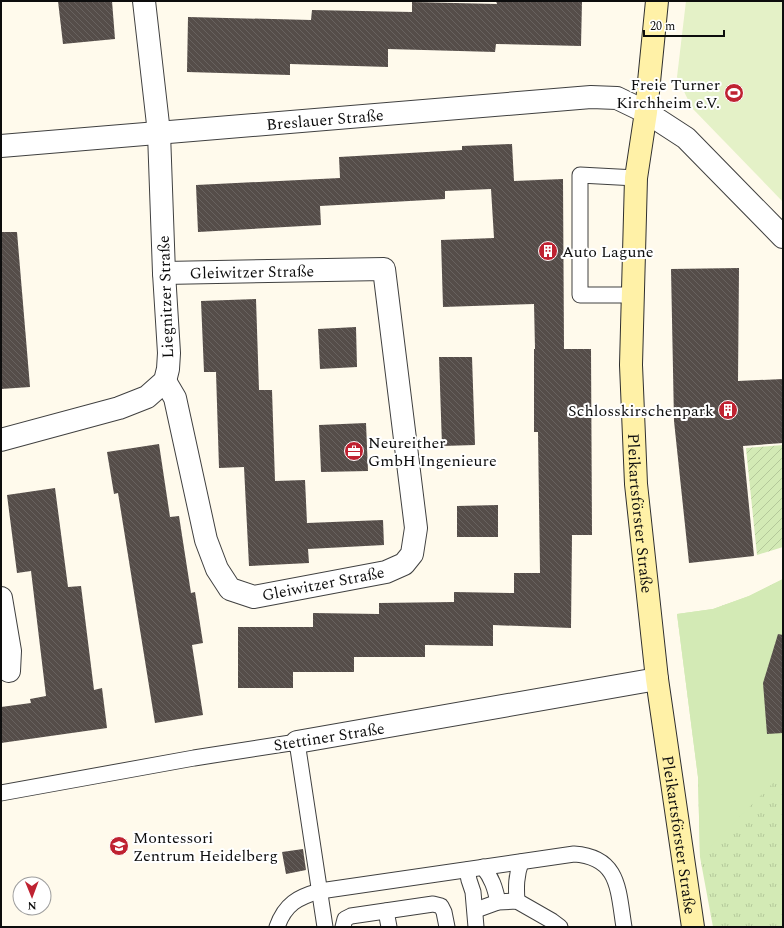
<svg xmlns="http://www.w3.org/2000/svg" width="784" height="928" viewBox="0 0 784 928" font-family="Spectral,serif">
	<defs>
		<pattern id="grass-tufts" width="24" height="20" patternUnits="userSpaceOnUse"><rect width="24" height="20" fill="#d3eab5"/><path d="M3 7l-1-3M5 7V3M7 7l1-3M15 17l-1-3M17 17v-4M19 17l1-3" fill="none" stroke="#b4c89a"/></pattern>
		<pattern id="garden-furrows" width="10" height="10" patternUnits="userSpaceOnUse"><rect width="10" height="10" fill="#d3eab5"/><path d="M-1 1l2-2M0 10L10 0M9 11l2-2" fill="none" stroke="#b4c89a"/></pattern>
		<pattern id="building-back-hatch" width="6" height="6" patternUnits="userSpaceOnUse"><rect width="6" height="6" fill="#554d49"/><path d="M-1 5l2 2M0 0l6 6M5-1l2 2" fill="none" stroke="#68625f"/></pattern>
	</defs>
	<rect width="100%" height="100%" fill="#fffaec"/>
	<polygon fill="url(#grass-tufts)" points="783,579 783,927 713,927 700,857 698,777 677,614 713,609 749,596"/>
	<polygon fill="#d3eab5" points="783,579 783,773 700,857 698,777 677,614 713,609 749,596"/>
	<polygon fill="url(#garden-furrows)" points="783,445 783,547 757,555 746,448"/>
	<polygon fill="#e4f1c7" points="686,1 783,1 783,202 692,108 677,77"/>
	<g fill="url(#building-back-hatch)">
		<polygon points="58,1 112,1 115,39 63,44"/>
		<polygon points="496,1 582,1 581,46 496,44 495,52 388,49 388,67 290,64 290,75 187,72 188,17 311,20 312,10 412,12 412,2 497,4"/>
		<polygon points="512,144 514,181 563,179 564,349 591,349 592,535 572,535 571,628 493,625 493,646 425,645 425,657 354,657 354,672 293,672 293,688 238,688 238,627 313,627 313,613 379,614 379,603 454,602 454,592 514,593 514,573 540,573 538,432 534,432 534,349 535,349 534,304 443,307 441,240 494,238 491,189 445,191 445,199 320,206 321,225 198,232 196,185 340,178 339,157 462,150 462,146"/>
		<polygon points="1,232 17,232 30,387 1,389"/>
		<polygon points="739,268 738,381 783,379 783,443 743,446 754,556 689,563 674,421 671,269"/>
		<polygon points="256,299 259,390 272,390 275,481 305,480 307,523 383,520 384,545 308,549 309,563 249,566 244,467 219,468 216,372 204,372 201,301"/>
		<polygon points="356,327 357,367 320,369 318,329"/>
		<polygon points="439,357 472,357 475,445 442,446"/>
		<polygon points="366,423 368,471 321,472 319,425"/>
		<polygon points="159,444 170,517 179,516 191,593 195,592 203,643 192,645 203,715 155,723 118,493 114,494 107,452"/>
		<polygon points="55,488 68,587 81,586 94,690 102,688 107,728 1,743 1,707 31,703 30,699 46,696 31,571 17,573 7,495"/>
		<polygon points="498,505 498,537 457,537 457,506"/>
		<polygon points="778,634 783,635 783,733 767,734 763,683"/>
		<polygon points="303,849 306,870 286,874 282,852"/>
	</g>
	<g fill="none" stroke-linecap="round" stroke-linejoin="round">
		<g stroke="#404040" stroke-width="17">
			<g id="lane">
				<polyline points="633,295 580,295 580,175 636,178"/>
				<polyline points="1,793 194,758 297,742 325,927"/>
				<path d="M483,867C492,878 495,888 498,902"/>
				<polyline points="467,870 469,880 473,892 476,927"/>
				<path d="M517,901C516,887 516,876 521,862"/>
				<polyline points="476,910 498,902 517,901 552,921 560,927"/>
				<polyline points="386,911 389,927"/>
				<path d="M277,927C285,904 298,897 320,891L574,854C620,857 618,891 624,927"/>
				<polyline points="343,927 345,919 351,916 433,904 441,906 444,912 447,927"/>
			</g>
		</g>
		<g stroke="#404040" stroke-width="24">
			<g id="street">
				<path id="s1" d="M1,146L591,97L617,98L646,112L686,138L783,237"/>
				<path id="s2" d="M164,273L384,269L416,528L412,554L404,564L386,572L254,597L230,589L217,569L206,540L175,398L165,381"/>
				<polyline points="1,440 119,408 147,397 165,381 168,369 169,353 164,273 159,133 144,1"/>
				<polyline points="1,598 10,651 9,671"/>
				<polyline points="297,742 657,679"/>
			</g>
		</g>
		<g stroke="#2f2f2f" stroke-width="24">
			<g id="secondary">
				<path id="s3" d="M657,1L646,112L636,178L631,365L636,484L657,679L693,927"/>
			</g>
		</g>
		<use href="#lane" stroke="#fff" stroke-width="15"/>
		<use href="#street" stroke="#fff" stroke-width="22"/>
		<use href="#secondary" stroke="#fff1a7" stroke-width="22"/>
	</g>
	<defs>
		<g id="stadium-disc" transform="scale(1)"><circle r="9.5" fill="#bf2231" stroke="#fff"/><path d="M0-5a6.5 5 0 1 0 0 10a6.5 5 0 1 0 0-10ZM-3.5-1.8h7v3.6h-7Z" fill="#fff"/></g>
		<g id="building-disc" transform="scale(1)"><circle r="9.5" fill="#bf2231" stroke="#fff"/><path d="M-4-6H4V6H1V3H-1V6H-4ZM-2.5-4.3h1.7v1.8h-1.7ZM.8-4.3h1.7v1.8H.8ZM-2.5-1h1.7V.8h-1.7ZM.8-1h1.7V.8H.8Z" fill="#fff"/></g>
		<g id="office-disc" transform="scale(1)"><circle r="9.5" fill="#bf2231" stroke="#fff"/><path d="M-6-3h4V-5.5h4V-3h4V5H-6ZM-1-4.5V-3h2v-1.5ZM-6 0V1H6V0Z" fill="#fff"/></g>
		<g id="school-disc" transform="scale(1)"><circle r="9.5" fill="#bf2231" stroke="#fff"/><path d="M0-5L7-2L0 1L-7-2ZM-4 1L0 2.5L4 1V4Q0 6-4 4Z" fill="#fff"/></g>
	</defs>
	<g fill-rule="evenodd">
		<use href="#stadium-disc" x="734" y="93"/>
		<use href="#building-disc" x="548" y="251"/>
		<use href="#building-disc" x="728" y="410"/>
		<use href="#office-disc" x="354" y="451"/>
		<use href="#school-disc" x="119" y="846"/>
	</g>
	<g text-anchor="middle" stroke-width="4" stroke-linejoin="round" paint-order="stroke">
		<g font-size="16" fill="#0d0d0d" stroke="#fff" text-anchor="start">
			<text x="720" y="90" text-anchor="end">Freie Turner<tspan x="720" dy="18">Kirchheim e.V.</tspan></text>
			<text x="562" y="257">Auto Lagune</text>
			<text x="714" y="416" text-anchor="end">Schlosskirschenpark</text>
			<text x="368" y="448">Neureither<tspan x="368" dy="18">GmbH Ingenieure</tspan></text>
			<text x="133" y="843">Montessori<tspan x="133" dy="18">Zentrum Heidelberg</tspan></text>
		</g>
		<g font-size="16" fill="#0d0d0d" stroke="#fff">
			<text dy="6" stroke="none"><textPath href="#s1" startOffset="325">Breslauer Straße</textPath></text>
			<text dy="6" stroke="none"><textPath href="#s2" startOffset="88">Gleiwitzer Straße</textPath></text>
			<text transform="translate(165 297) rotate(-92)" y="6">Liegnitzer Straße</text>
			<text dy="6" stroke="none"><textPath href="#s3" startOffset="514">Pleikartsförster Straße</textPath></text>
			<text transform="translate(323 583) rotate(-11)" y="6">Gleiwitzer Straße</text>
			<text transform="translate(329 736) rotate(-9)" y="6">Stettiner Straße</text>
			<text dy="6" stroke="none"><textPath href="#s3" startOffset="838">Pleikartsförster Straße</textPath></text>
		</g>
	</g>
	<rect width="784" height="928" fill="none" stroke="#0d0d0d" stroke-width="4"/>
	<g transform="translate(32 896) rotate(179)"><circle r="19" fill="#ffffff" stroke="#9e9e9e"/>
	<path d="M0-3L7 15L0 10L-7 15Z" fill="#bf2231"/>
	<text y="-6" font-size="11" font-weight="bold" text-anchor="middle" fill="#0d0d0d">N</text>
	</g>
	<path d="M644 30v6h80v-6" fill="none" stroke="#0d0d0d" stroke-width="2"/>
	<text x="650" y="30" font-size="12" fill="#0d0d0d" stroke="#ffffff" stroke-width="3" paint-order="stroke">20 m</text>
</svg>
